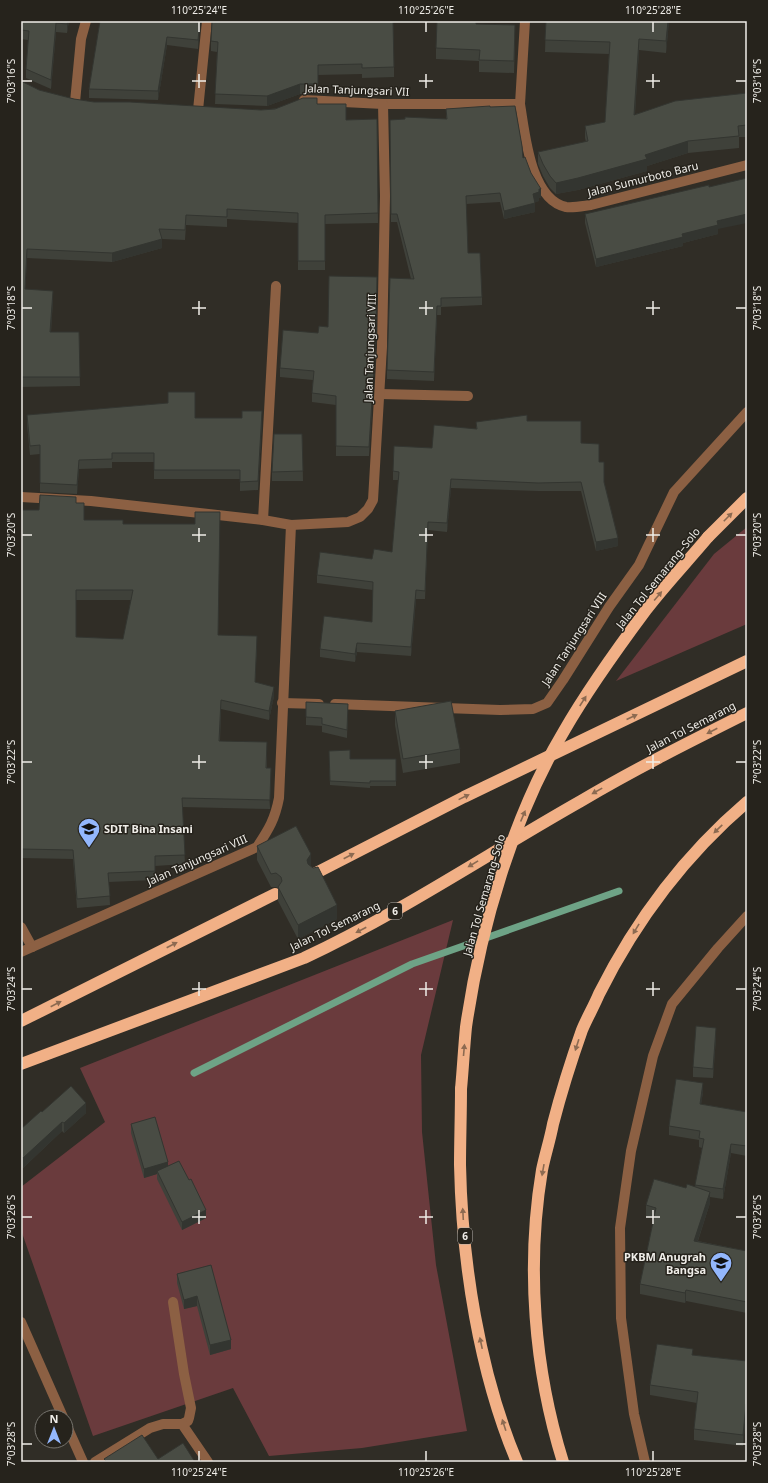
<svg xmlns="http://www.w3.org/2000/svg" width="768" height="1483" viewBox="0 0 768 1483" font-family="'Noto Sans',sans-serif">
	<rect width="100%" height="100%" fill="#302d26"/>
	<g fill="#6a3b3d">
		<polygon points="747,527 747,624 616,681 714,554"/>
		<polygon points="453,920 421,1055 422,1132 436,1265 467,1431 362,1448 269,1456 233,1388 93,1436 21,1230 21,1187 105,1122 80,1068"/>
	</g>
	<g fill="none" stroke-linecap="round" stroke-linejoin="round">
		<polyline stroke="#6ea386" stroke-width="7" points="194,1073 412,964 619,891"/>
		<g stroke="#8c6043" stroke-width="10">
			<polyline points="304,100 383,104 520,104 525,21"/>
			<polyline points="75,102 81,39 86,21"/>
			<path d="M520,104C525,133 530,199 566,207C573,208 583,206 591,205L747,165"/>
			<polyline points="198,110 207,21"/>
			<polyline points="380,394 468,396"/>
			<polyline points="21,497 91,501 263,520 291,525 348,522 360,517 368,509 373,500 382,347 385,196 383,104"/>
			<polyline points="263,520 276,286"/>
			<polyline points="282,703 319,704"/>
			<polyline points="335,704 500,710 533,709 547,703 563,680 609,607 639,565 674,492 747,412"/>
			<polyline points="21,927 32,947"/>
			<path d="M21,952L257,847C269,829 275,819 279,798L291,525"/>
			<polyline points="173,1302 184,1374 191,1408 189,1418 188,1421 182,1424"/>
			<polyline points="21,1322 63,1417"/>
			<polyline points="66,1424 83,1462"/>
			<polyline points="95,1462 150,1428 163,1424 182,1424 208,1462"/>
			<polyline points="645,1462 634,1414 621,1318 620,1228 631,1151 653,1056 672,1004 718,948 747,916"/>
		</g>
		<g stroke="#f1b086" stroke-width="12">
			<polyline points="708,537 747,498"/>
			<polyline points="314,874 464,797 747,661"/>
			<polyline points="21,1021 275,894"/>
			<path d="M21,1064L304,958C400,913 489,853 581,801C635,769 691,741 747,713"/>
			<path d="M461,1089C461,1114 460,1140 460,1165C462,1262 479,1372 517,1462"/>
			<path d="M563,1462C534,1369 526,1266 542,1170C545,1155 550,1140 553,1124C561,1093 571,1061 582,1030C587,1018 594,1006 599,994C635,922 685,855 747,802"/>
		</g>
		<path stroke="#f1b086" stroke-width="12" d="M461,1089C463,1068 464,1047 466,1027C480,929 513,816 564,731C588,689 617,649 646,610C665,585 688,561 708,537"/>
	</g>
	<g fill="#3f413a" fill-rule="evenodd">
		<polygon points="21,21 69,21 67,33 56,32 51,89 26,78 26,69 28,40 21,39"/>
		<polygon points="100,21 200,21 198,49 167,45 158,100 89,98 89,89"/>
		<polygon points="476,21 476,24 515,37 514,73 479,72 479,61 436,59 436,48"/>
		<polygon points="546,21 669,21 666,53 639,50 635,114 747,93 747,137 739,137 739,148 688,153 647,166 647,171 578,190 556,194 550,188 543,176 538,164 538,152 586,142 585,138 585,126 605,122 609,54 545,52"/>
		<polygon points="211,41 394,67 394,77 362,78 362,74 318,75 318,94 300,94 267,106 215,104 217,52 211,51"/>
		<polygon points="21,81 39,90 74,99 94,102 261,110 317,104 346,120 377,119 378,223 325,224 325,270 298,270 298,223 227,219 227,227 186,225 185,240 162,239 162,248 112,262 27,258 25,289 53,300 51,332 79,332 80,386 21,387"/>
		<polygon points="490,107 523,158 541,198 539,198 539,201 535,202 535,212 504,219 500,202 466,204 468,253 482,297 482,305 441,307 441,315 437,315 434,381 387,379 387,370 411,279 397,222 391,222 390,120 446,119 446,109"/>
		<polygon points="585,214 718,229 718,234 683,243 683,246 596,267 585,223"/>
		<polygon points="376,347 369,456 336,456 336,405 312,402 312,393 313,380 280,377 280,368"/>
		<polygon points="168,392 195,418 262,420 258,490 240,491 240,479 154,479 154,462 112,462 112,468 79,469 77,494 40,492 40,454 30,455 27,424 27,415 168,403"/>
		<polygon points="527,421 581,443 599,462 604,482 618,546 596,551 581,491 538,491 451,488 447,532 428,530 425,599 416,599 411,656 357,652 355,662 320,657 320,649 372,622 373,590 317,583 317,575 372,559 392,552 399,480 393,480 393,471 432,448 476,429 476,422"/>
		<polygon points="302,434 303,481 272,481 272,472"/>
		<path d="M76,503L84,520L123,524L218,635L257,645L255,683L274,696L269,720L221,709L220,741L267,752V768L270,807V809L182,807L185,864L155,866V880L109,882L110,905L77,908L73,859L21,858V510H39ZM76,600H131L123,639L76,637Z"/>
		<polygon points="306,702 348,704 347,738 322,732 322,726 306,725"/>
		<polygon points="395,711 460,749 460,763 403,773 395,725"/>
		<polygon points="329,751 350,759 396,759 396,786 370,786 370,788 330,785"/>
		<polygon points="257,846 311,866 337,919 298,939 278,901 278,888 276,887 271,887 257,860"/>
		<polygon points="716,1037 713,1078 693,1077 693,1067"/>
		<polygon points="703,1092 701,1104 747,1112 747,1156 731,1153 723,1199 710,1197 710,1203 698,1241 747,1251 747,1313 686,1301 685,1303 640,1294 640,1284 654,1218 646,1216 646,1205 686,1188 695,1187 702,1148 699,1147 699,1140 669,1135 669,1126"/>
		<polygon points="42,1112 86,1113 64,1133 62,1131 23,1168 21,1166 21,1129"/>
		<polygon points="131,1124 168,1166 206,1218 182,1230 157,1179 157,1174 144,1178 131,1133"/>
		<polygon points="211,1265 231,1349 210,1355 197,1306 184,1309 177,1283 177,1274"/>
		<polygon points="693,1355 747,1361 747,1415 746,1415 743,1446 694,1440 694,1429 697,1403 650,1395 650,1385"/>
	</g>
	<g fill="#333530">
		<polygon points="68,21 69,21 67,33 67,24"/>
		<polygon points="200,21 200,25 198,49 198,40"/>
		<polygon points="668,21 669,21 666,53 666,41"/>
		<polygon points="56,23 56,32 51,89 51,80"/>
		<polygon points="167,37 167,45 158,100 158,91"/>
		<polygon points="639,39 639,50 634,126 634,115"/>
		<polygon points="300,84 300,94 267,106 267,96"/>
		<polygon points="688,141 688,153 647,166 647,171 578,190 556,194 556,183"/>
		<polygon points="539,189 541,189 541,198 539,198 539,201 533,203 533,194"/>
		<polygon points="535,203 535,212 504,219 504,211"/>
		<polygon points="747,214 747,223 718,229 718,234 683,243 683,246 596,267 596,259 682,234 717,221"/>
		<polygon points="162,239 162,248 112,262 112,253"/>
		<polygon points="27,249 27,258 25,298 25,289"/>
		<polygon points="377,277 376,347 369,456 369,447"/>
		<polygon points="53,291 53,300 50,341 50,332"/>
		<polygon points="437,306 437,315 434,381 434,372"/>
		<polygon points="262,411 262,420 258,490 258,481"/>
		<polygon points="79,460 79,469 77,494 77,485"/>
		<polygon points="451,479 451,488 447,532 447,523"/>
		<polygon points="618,538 618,546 596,551 596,542"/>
		<polygon points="416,590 416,599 411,656 411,647"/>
		<polygon points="357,643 357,652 355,662 355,654"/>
		<polygon points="274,687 274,696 269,720 269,711"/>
		<polygon points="311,854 311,867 307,873 307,860"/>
		<polygon points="337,905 337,919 298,939 298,925"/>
		<polygon points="716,1028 716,1037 713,1078 713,1069"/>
		<polygon points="703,1083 703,1092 700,1113 700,1104"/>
		<polygon points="86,1103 86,1113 64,1133 64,1123"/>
		<polygon points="62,1122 62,1131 23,1168 23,1158"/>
		<polygon points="731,1144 731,1153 723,1199 723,1189"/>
		<polygon points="168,1162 168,1171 157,1171 157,1174 144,1178 144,1169"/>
		<polygon points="710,1192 710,1203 694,1252 694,1241"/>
		<polygon points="206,1210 206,1218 182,1230 182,1222"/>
		<polygon points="686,1290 686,1301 685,1303 685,1293"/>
		<polygon points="197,1296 197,1306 184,1309 184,1300"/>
		<polygon points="231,1340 231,1349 210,1355 210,1345"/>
		<polygon points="746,1404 746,1415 743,1446 743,1435"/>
	</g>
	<g fill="#494c44" stroke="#333530" fill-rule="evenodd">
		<polygon points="21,21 68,21 67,24 56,23 51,80 26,69 29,31 21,30"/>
		<polygon points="100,21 200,21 198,40 167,37 158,91 89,89"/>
		<polygon points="212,21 393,21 394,67 362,68 362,64 318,65 318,84 300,84 267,96 215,94 218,42 211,41"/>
		<polygon points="437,21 476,21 476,24 515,25 514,61 479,60 480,50 436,48"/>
		<polygon points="546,21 668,21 666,41 639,39 634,115 675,101 747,93 747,125 738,126 739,136 688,141 645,155 647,159 578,178 556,183 550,176 543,164 538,152 588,141 585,126 605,122 610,42 545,40"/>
		<polygon points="21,81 39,90 74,99 94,102 130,102 261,110 275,109 303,98 317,98 317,104 346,104 346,120 377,119 378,213 325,215 325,261 298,261 298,213 227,209 227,217 186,215 185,230 159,229 162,239 112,253 27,249 25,289 53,291 50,332 79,332 80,377 21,377"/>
		<polygon points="490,106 490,107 515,106 522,146 523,158 525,157 531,173 541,189 539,189 539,192 533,194 535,203 504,211 500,193 466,196 468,253 480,253 482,297 441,298 441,306 437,306 434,372 387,370 390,278 414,279 397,214 391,214 390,120 405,119 405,117 447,119 446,109"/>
		<polygon points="747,178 747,214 717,221 718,225 682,234 683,237 596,259 585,214 709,185 709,187"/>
		<polygon points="329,276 377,277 376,337 369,447 336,446 336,396 312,393 314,371 280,368 283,330 318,333 319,326 328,327"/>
		<polygon points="168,392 195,392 195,418 242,418 242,411 262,411 258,481 240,482 240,470 154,470 154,453 112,453 112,459 79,460 77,485 40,483 40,445 30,446 27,415 168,403"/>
		<polygon points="527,415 527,421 581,421 581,443 599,444 599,462 604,462 604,482 618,538 596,542 581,482 538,483 451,479 447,523 428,522 425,591 416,590 411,647 357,643 355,654 320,649 324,616 372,622 373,582 317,575 320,552 372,559 374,549 392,552 399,472 393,471 394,446 432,448 434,425 477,429 476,422"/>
		<polygon points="274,434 302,434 303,471 272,472"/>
		<path d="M40,495L76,497V503H84V520H123V524H195V512H220L218,635L257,636L255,682L274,687L269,711L221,700L219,741L267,742L266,768H271L270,798V800L182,798L185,855L155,856V871L108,873L110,896L77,899L73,850L21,849V510H39ZM76,590H133L123,639L76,637Z"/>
		<polygon points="451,701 460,749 403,759 395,711"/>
		<polygon points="306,702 348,704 347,730 322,724 322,718 306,717"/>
		<polygon points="350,750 350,759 396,759 396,781 370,781 370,783 330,781 329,751"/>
		<polygon points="296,826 311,854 307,860 308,864 313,868 318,867 337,905 298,925 278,887 282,881 281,877 276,873 271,874 257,846"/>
		<polygon points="696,1026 716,1028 713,1069 693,1067"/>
		<polygon points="676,1079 703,1083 700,1104 747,1112 747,1146 731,1144 723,1189 695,1185 704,1139 699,1138 700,1131 669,1126"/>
		<polygon points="71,1086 86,1103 64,1123 62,1122 23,1158 21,1156 21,1129 41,1111 42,1112"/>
		<polygon points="155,1117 168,1162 144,1169 131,1124"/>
		<polygon points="179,1161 189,1180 191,1179 206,1210 182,1222 157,1171"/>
		<polygon points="654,1179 686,1188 687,1184 710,1192 694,1241 747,1251 747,1302 686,1290 685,1293 640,1284 656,1208 646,1205"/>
		<polygon points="211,1265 231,1340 210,1345 197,1296 184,1300 177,1274"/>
		<polygon points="657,1344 693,1349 692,1355 747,1361 747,1404 746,1404 743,1435 694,1429 698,1392 650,1385"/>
		<polygon points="142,1435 158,1459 183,1443 195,1462 104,1462 106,1461 104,1459"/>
	</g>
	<defs><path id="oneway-solid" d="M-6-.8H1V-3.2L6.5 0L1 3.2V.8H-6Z"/></defs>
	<g fill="#8c6a51">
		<use href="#oneway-solid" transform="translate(728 517) rotate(-45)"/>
		<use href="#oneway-solid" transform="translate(658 596) rotate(-50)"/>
		<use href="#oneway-solid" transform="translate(583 701) rotate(-57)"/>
		<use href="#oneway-solid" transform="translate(632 717) rotate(-25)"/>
		<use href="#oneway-solid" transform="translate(712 731) rotate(153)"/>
		<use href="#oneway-solid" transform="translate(597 791) rotate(151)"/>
		<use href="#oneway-solid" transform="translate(464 797) rotate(-26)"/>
		<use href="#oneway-solid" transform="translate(523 816) rotate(-67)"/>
		<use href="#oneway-solid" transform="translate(718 829) rotate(136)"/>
		<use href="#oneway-solid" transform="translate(349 856) rotate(-27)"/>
		<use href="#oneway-solid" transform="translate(473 864) rotate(149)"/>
		<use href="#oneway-solid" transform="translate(636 929) rotate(121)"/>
		<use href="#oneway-solid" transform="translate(361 930) rotate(152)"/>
		<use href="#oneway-solid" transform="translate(172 945) rotate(-27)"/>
		<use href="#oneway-solid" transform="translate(56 1004) rotate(-27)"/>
		<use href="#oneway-solid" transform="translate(577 1045) rotate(108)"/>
		<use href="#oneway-solid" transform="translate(464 1050) rotate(-85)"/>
		<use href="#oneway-solid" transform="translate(543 1170) rotate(100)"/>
		<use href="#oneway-solid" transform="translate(463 1214) rotate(-93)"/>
		<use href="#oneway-solid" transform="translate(481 1343) rotate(-102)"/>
		<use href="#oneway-solid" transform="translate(504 1425) rotate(-108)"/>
	</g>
	<path fill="none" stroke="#efede8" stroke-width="1.5" d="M199,22V32M426,22V32M653,22V32M199,74V88M426,74V88M653,74V88M22,81H32M192,81H206M419,81H433M646,81H660M736,81H746M199,301V315M426,301V315M653,301V315M22,308H32M192,308H206M419,308H433M646,308H660M736,308H746M199,528V542M426,528V542M653,528V542M22,535H32M192,535H206M419,535H433M646,535H660M736,535H746M199,755V769M426,755V769M653,755V769M22,762H32M192,762H206M419,762H433M646,762H660M736,762H746M199,982V996M426,982V996M653,982V996M22,989H32M192,989H206M419,989H433M646,989H660M736,989H746M199,1210V1224M426,1210V1224M653,1210V1224M22,1217H32M192,1217H206M419,1217H433M646,1217H660M736,1217H746M22,1444H32M736,1444H746M199,1451V1461M426,1451V1461M653,1451V1461"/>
	<defs>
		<g id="school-pin" transform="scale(1.15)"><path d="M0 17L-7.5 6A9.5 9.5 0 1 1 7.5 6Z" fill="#93b7fd" stroke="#26231c"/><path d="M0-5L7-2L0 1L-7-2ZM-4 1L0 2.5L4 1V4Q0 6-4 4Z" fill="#111"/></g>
	</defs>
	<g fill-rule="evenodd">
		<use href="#school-pin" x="89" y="829"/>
		<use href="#school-pin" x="721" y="1263"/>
	</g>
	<g text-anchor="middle" stroke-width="3" stroke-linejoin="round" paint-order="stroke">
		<g fill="#26231c" stroke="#b3b0ab" stroke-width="1">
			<rect x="388" y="903" width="14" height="16" rx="3"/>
			<rect x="458" y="1228" width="14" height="16" rx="3"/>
		</g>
		<g font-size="10" font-weight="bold" fill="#efede8">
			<text x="395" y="915">6</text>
			<text x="465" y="1240">6</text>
		</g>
		<g font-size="11" fill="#efede8" stroke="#26231c">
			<text transform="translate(357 90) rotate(2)" y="4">Jalan Tanjungsari VII</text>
			<text transform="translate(643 179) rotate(-14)" y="4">Jalan Sumurboto Baru</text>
			<text transform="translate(370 348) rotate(-88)" y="4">Jalan Tanjungsari VIII</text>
			<text transform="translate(658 578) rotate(-51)" y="4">Jalan Tol Semarang–Solo</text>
			<text transform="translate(574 639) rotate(-57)" y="4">Jalan Tanjungsari VIII</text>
			<text transform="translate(691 727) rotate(-27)" y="4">Jalan Tol Semarang</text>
			<text transform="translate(197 860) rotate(-24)" y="4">Jalan Tanjungsari VIII</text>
			<text transform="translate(484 895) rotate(-74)" y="4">Jalan Tol Semarang–Solo</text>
			<text transform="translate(335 926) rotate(-26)" y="4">Jalan Tol Semarang</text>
		</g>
		<g font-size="11" font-weight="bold" fill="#efede8" stroke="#26231c" text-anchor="start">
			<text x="104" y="833">SDIT Bina Insani</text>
			<text x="706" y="1261" text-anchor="end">PKBM Anugrah<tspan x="706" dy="13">Bangsa</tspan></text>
		</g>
	</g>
	<rect width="768" height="1483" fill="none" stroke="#26231c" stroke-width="44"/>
	<g transform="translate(54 1429)"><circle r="19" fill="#26231c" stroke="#76746e"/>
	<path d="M0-3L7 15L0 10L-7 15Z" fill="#93b7fd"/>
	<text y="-6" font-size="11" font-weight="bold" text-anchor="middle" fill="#efede8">N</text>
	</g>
	<rect x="22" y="22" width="724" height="1439" fill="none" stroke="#efede8" stroke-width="1.5"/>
	<g font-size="10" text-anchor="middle" fill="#efede8">
		<text x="199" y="14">110°25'24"E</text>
		<text x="426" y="14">110°25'26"E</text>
		<text x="653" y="14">110°25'28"E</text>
		<text transform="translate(11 81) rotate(-90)" y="4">7°03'16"S</text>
		<text transform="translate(757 81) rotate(-90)" y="4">7°03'16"S</text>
		<text transform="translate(11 308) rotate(-90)" y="4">7°03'18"S</text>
		<text transform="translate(757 308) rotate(-90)" y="4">7°03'18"S</text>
		<text transform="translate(11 535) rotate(-90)" y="4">7°03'20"S</text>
		<text transform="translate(757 535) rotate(-90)" y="4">7°03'20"S</text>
		<text transform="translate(11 762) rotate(-90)" y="4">7°03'22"S</text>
		<text transform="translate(757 762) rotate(-90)" y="4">7°03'22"S</text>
		<text transform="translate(11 989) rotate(-90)" y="4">7°03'24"S</text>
		<text transform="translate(757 989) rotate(-90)" y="4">7°03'24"S</text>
		<text transform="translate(11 1217) rotate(-90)" y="4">7°03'26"S</text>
		<text transform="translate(757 1217) rotate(-90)" y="4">7°03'26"S</text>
		<text transform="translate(11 1444) rotate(-90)" y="4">7°03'28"S</text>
		<text transform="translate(757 1444) rotate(-90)" y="4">7°03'28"S</text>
		<text x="199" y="1476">110°25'24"E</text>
		<text x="426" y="1476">110°25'26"E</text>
		<text x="653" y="1476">110°25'28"E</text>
	</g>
</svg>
